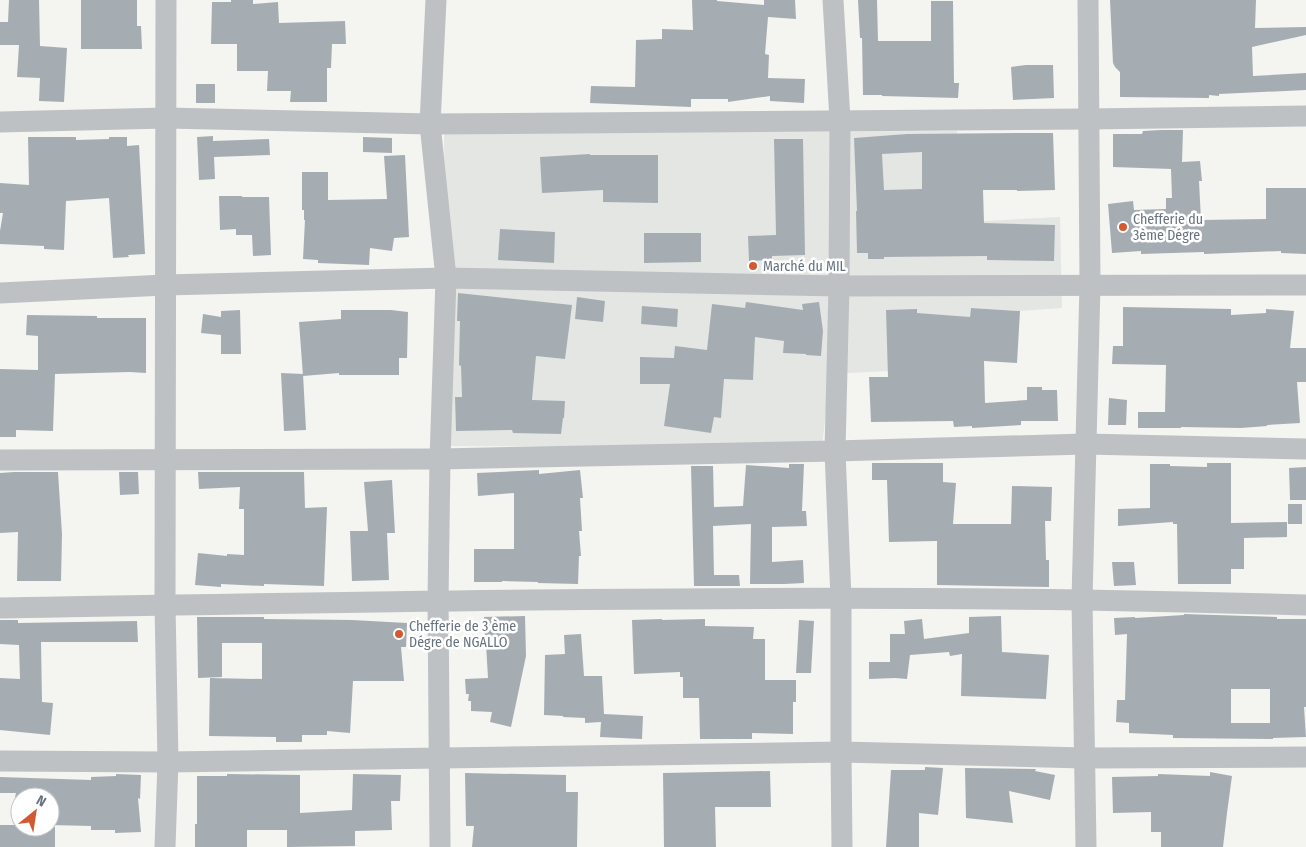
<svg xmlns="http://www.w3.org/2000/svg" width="1306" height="847" viewBox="0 0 1306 847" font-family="'Fira Sans Condensed',sans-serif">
	<rect width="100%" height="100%" fill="#f4f4f1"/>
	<polygon fill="#e4e6e4" points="957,131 957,153 966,222 1060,217 1062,308 1020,311 971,308 967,357 969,367 830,374 822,447 446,446 444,133"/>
	<g fill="#a6adb2" fill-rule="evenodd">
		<polygon points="9,0 39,0 40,46 67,48 64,102 39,101 40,78 17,77 19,45 0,45 0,22 8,22"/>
		<polygon points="81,0 137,0 137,26 141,26 142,49 81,49"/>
		<polygon points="231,0 253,0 253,4 278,2 279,23 345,21 346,44 332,44 331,68 327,68 327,102 290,102 291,91 267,91 268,71 237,71 237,44 211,44 212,2 231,2"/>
		<polygon points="692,0 717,0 717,1 764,5 764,0 795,0 796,19 768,17 765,54 769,55 768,78 805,79 804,103 770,101 770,96 728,102 728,99 691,99 691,107 590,103 591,86 635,87 636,40 662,39 662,29 693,30"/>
		<polygon points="858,0 877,0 878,41 931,41 931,1 953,1 954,83 959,83 958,98 882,96 882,95 863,95 862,38 860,38"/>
		<polygon points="1110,0 1256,0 1255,28 1306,27 1306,35 1252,47 1253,76 1306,73 1306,90 1219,94 1219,96 1209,95 1209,98 1120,97 1120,72 1115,67 1113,63"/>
		<polygon points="1026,65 1053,65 1054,98 1013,100 1011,67"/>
		<rect x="196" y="84" width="19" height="19"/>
		<polygon points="1161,130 1183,130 1182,162 1200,161 1202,181 1199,181 1201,220 1266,219 1266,188 1306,188 1306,254 1281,253 1281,251 1204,254 1204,252 1141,254 1141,251 1112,253 1108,204 1133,201 1134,210 1166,209 1166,198 1172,198 1171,169 1113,167 1113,134 1142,134 1143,131"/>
		<path d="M1016,133H1053L1055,190L1017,191V190H983L984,223L1055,225L1054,261L987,260V256L884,257V259H868V253H857L856,211H857L854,138L907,134ZM922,152V189L884,190L882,154Z"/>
		<polygon points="213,136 213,141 269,139 270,155 214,157 215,179 199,180 197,137"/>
		<polygon points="28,137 76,137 76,140 109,139 109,137 127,137 127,146 139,145 145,254 128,255 129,257 113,258 109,198 66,201 64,250 44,249 44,246 0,244 0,231 3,213 0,213 0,183 29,185"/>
		<polygon points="363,137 392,138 392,153 363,152"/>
		<polygon points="774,139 803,139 805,255 772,256 772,260 749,261 748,236 776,235"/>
		<polygon points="590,154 590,155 658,155 658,203 603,202 603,190 542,193 540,157"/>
		<polygon points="405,155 409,237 394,238 392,251 370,248 369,265 318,263 318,260 303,259 305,220 304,220 304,210 302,210 302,172 328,172 328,200 387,199 384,156"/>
		<polygon points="219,196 242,196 242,197 269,197 271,255 253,256 252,235 236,235 236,229 220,230"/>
		<polygon points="500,229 555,232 554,263 498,260"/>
		<polygon points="644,233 701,233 701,262 644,263"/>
		<polygon points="458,293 572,305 565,359 536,356 532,400 565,401 564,418 563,418 561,434 513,433 512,430 456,431 455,397 462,397 461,366 459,365 460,321 457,321"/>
		<polygon points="577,297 605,301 603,322 575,319"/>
		<polygon points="746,302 803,310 802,304 819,302 823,331 821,356 806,355 806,354 783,353 784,341 755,337 753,380 724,379 721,418 714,417 711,433 664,426 670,384 640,384 640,357 674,358 675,346 707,350 712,304 745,308"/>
		<polygon points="642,306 678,309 677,327 641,324"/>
		<polygon points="1123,307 1231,309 1231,315 1266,313 1266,309 1294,311 1290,348 1306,348 1306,382 1297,382 1300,423 1267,425 1267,426 1241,428 1181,427 1181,428 1138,428 1138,412 1165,412 1166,365 1112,364 1113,346 1123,346"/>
		<polygon points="971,308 1020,311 1017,363 984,361 985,403 1027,400 1027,387 1042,387 1042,390 1057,390 1058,421 1021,421 1021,425 972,428 972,426 954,427 953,421 871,422 869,377 888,377 886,310 917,309 917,313 970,317"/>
		<polygon points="240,310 241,354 221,354 221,335 201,333 203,314 221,317 221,311"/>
		<polygon points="341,310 391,310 408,312 407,358 399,358 399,375 339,375 339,373 303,376 299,322 341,319"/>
		<polygon points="27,315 97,316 97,318 146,318 146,373 130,372 55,374 53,431 16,430 16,437 0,437 0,369 38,370 38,336 26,335"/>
		<polygon points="281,373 303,374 306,430 284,431"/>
		<polygon points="1109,398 1127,400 1126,425 1108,425"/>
		<polygon points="872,463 943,463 943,482 956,483 953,524 1011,524 1012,486 1052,487 1051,521 1045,521 1046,560 1049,560 1049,587 937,585 937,541 889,542 887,480 872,480"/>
		<polygon points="1207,463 1231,463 1231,523 1287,522 1287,537 1244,538 1244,569 1231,569 1231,584 1178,584 1177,524 1173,524 1173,522 1118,526 1118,509 1150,508 1150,464 1170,464 1170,466 1207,467"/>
		<polygon points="789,464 804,464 802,511 806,511 807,526 772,527 772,562 803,560 804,583 784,584 750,584 751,524 713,526 714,575 739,575 740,586 694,586 691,466 713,466 714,507 743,506 746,465 789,468"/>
		<polygon points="1306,467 1306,500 1290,500 1289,468"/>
		<polygon points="539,470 539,474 580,470 583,498 580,498 582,531 579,531 581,556 579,556 578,584 538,583 538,582 502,581 502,582 474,582 474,549 514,549 514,493 478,496 477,473"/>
		<polygon points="14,472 58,472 62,534 61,581 17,581 18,532 0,533 0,473"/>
		<polygon points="119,472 138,472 139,494 120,495"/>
		<polygon points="198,472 304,472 305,508 327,507 324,586 264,584 264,586 221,584 221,587 195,585 198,553 227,556 227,554 244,555 244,509 239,509 240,487 199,489"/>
		<polygon points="392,480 395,533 387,533 389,580 352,581 350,531 368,531 364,482"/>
		<rect x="1288" y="504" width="14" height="20"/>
		<polygon points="1112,562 1134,562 1136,585 1114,586"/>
		<path d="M1184,614L1277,617V619H1306V707H1304L1306,737L1273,738V739L1173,738V735L1129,733V723L1116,722L1117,700H1125L1127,634L1115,635L1114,618L1135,617V618L1184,615ZM1231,689H1270V723H1231Z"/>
		<polygon points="525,616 526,656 511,727 490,722 492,712 471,711 471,701 468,701 469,694 466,694 465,679 488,678 486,644 485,644 484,617"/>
		<polygon points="1001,616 1002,652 1049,655 1046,699 961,696 962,654 950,656 949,652 910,655 907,679 895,678 869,679 869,662 890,662 890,634 905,634 904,621 922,619 924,639 969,633 969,617"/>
		<polygon points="197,617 264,617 264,619 352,620 407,623 406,647 401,647 404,681 353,681 350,733 327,731 327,735 302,735 302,742 276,742 276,737 209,736 210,678 262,679 262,643 222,643 222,677 198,678"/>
		<polygon points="662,619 662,620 705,619 705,626 754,627 753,639 765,639 765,680 796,680 796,702 793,702 793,734 752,733 752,739 700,739 699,698 683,698 683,677 680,677 680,672 634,674 632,620"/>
		<polygon points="0,620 18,620 18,623 137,621 138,642 41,642 42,702 53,703 50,735 0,730 0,678 20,679 19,645 0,644"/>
		<polygon points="799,620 814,621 811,673 796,673"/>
		<polygon points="581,634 584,676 602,676 604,714 643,716 642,739 600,737 601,722 585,723 585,718 563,717 563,716 544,715 545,655 565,654 564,635"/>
		<polygon points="925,767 943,768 938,815 919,813 919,847 886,847 891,770 925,770"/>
		<polygon points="965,768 1036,769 1035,771 1055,775 1050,800 1009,791 1013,823 966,818"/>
		<polygon points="770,771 771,807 715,807 716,847 664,847 663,773"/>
		<polygon points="1210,772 1232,776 1227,813 1223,847 1161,847 1161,832 1151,832 1151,812 1113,813 1112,777 1158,776 1158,774 1210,776"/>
		<polygon points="465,773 566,775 566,792 578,792 577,847 472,847 474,826 466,826"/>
		<polygon points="116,774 141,775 140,799 138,798 141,832 115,833 115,830 91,830 91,826 50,825 50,797 15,797 16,793 0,793 0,777 91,780 91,777 116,776"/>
		<polygon points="227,774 300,775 300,813 352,810 353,774 401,775 400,801 391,801 392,830 355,831 355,846 287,847 287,830 247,830 247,847 195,847 195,824 197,824 197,776 227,776"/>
		<polygon points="0,825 20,825 20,827 55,827 55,847 0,847"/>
	</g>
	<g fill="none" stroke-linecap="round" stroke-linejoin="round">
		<g stroke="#bdc1c4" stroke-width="21">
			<polyline points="436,0 430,124 446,278 440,459 438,601 440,847"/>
			<polyline points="833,0 840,120 839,286 835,451 841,599 841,752 842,847"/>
			<polyline points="0,122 166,118 430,124 1088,119 1306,116"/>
			<polyline points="0,293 165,285 446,278 839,286 1306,285"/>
			<polyline points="0,460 440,459 835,451 1085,444 1306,449"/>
			<path d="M0,608C361,602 722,595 1083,600C1157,601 1232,603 1306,605"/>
			<polyline points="0,761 168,762 841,752 1084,758 1306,757"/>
			<polyline points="165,847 168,762 165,605 166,0"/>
			<polyline points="1086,847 1082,600 1090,285 1088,0"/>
		</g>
	</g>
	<g fill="#d25a32" stroke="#fff" stroke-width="2">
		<circle cx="1123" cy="227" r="5"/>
		<circle cx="753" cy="266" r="5"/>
		<circle cx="399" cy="634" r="5"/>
	</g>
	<g text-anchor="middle" stroke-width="5" stroke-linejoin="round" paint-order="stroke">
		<g font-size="14" fill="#66737f" stroke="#fff" text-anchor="start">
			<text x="1133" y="224">Chefferie du<tspan x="1133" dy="16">3ème Dégre</tspan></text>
			<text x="763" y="271">Marché du MIL</text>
			<text x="409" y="631">Chefferie de 3 ème<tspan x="409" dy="16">Dégre de NGALLO</tspan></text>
		</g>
	</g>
	<g transform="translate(35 812) rotate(30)"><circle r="24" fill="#ffffff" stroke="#c2c7cc"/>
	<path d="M0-4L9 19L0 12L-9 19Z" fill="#d25a32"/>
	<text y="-8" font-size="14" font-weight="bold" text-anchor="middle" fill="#66737f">N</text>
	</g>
</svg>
